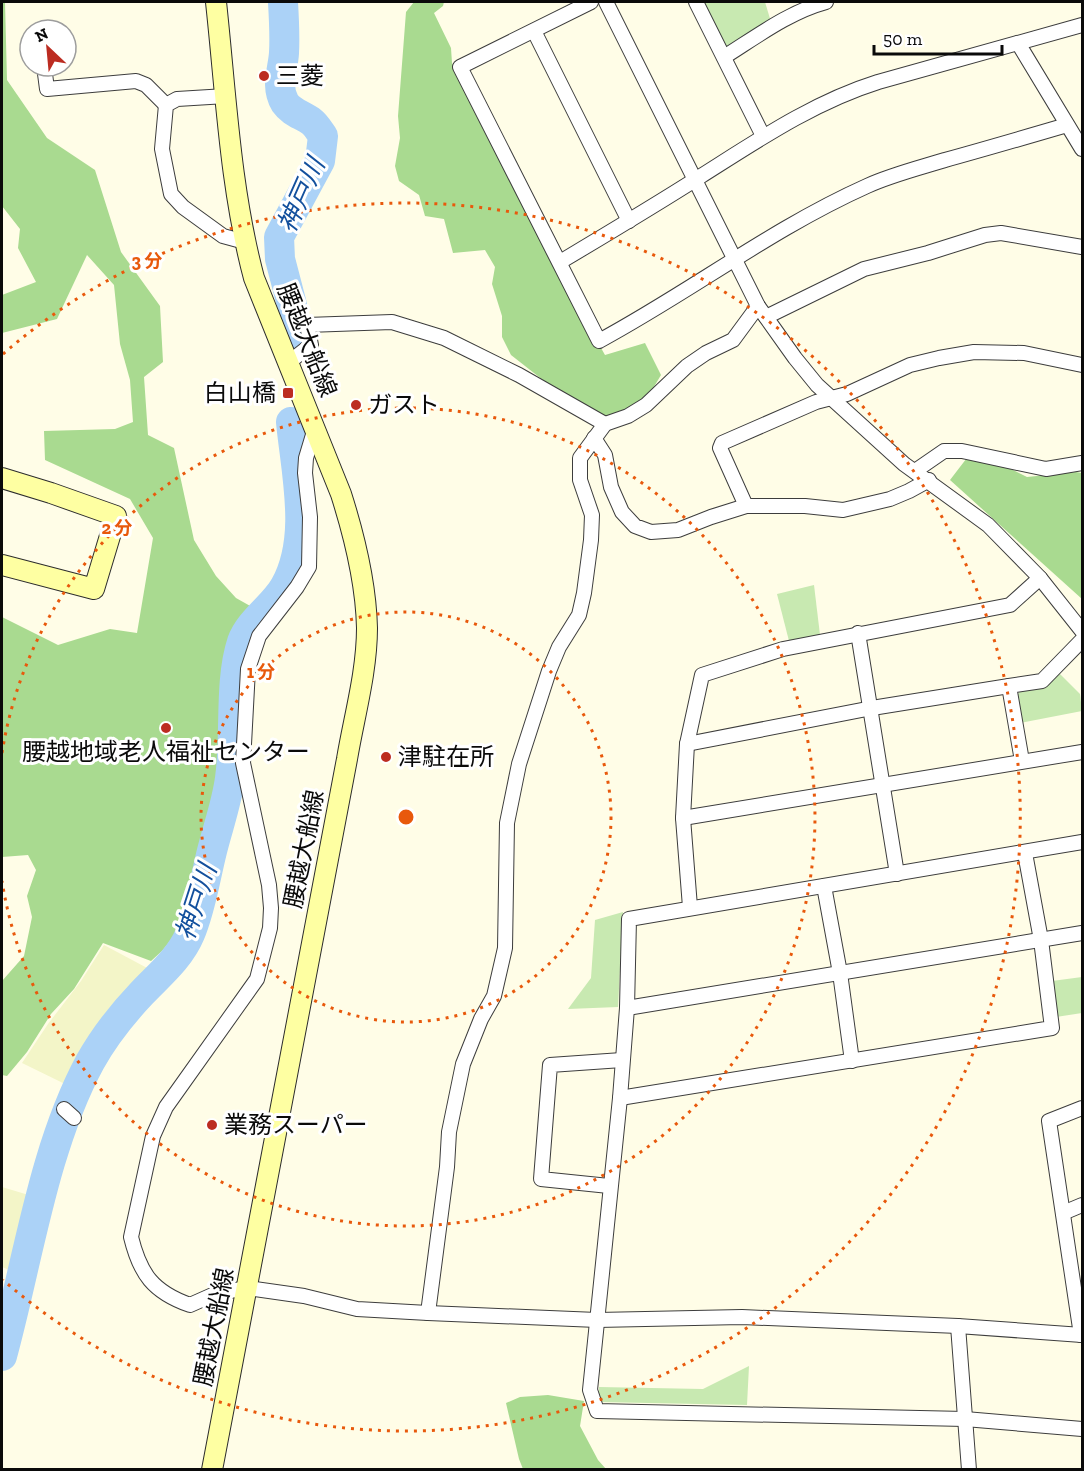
<svg xmlns="http://www.w3.org/2000/svg" width="1084" height="1471" viewBox="0 0 1084 1471" font-family="'Zilla Slab','Noto Sans JP',serif">
	<rect width="100%" height="100%" fill="#fffde7"/>
	<g fill="#f3f5c8">
		<polygon points="104,945 149,969 116,1005 76,1065 67,1085 22,1063 48,1024 81,981"/>
		<polygon points="2,1187 32,1196 12,1271 2,1267"/>
	</g>
	<g fill="#c8e9b1">
		<polygon points="702,2 765,2 771,22 729,48 725,47"/>
		<polygon points="814,585 820,635 789,641 777,594"/>
		<polygon points="1059,673 1080,694 1082,711 1020,723 1015,698 1021,690"/>
		<polygon points="623,912 618,1007 568,1009 591,978 595,920"/>
		<polygon points="1082,977 1082,1013 1056,1017 1052,981"/>
		<polygon points="749,1366 747,1405 599,1402 599,1387 703,1389"/>
	</g>
	<g fill="#a9da90">
		<polygon points="2,2 5,2 7,80 47,138 95,170 121,252 160,306 163,362 144,377 148,435 174,448 194,540 216,576 236,598 252,607 243,624 231,666 220,797 189,882 175,935 162,951 151,961 103,943 74,989 51,1014 27,1052 7,1076 2,1075 2,981 24,956 32,917 27,896 36,870 28,855 2,857 2,617 58,645 110,629 137,633 153,538 130,499 45,460 44,431 115,429 133,422 130,380 120,344 114,285 87,255 57,319 2,333 2,295 36,282 18,248 20,229 2,206"/>
		<polygon points="414,2 444,2 443,6 434,13 451,48 452,63 557,270 605,355 645,343 661,375 637,415 599,424 511,355 502,337 502,316 492,284 495,267 485,250 453,253 444,219 425,216 419,195 399,181 395,166 400,138 398,116 406,12"/>
		<polygon points="973,450 1027,477 1076,472 1082,473 1082,599 950,480"/>
		<polygon points="548,1395 584,1401 580,1426 598,1460 606,1469 523,1469 519,1459 506,1403 520,1397"/>
	</g>
	<g fill="none" stroke-linecap="round" stroke-linejoin="round">
		<g stroke="#abd2f7" stroke-width="30">
			<path d="M283,2C284,19 285,36 284,53C283,70 275,86 285,103C292,113 303,115 312,122C316,125 320,132 323,136L320,161L279,237L280,259L292,305L294,333"/>
			<path d="M2,1356C28,1261 43,1149 90,1062C104,1037 123,1013 142,993C159,975 180,958 190,934C201,908 205,879 212,851C218,827 227,802 230,778C236,737 229,681 242,642C250,620 274,606 285,586C312,538 296,474 291,422"/>
		</g>
		<g stroke="#3d3d3d" stroke-width="16">
			<g id="street">
				<path d="M591,2L460,67L599,341C690,292 773,228 867,186C891,175 919,168 945,160C985,149 1026,137 1067,125"/>
				<polyline points="606,2 758,306 795,358 817,385 904,464 988,525 1040,578 1082,631"/>
				<polyline points="696,2 763,136"/>
				<polyline points="534,31 629,221"/>
				<polyline points="1018,43 1082,149"/>
				<path d="M724,57C756,37 789,12 826,2"/>
				<polyline points="44,66 47,89 136,81 146,85 166,105"/>
				<polyline points="226,96 177,99 166,105 162,149 171,194 183,207 223,236 245,242"/>
				<path d="M560,262C607,234 654,206 701,176C758,140 814,102 878,82L1082,25"/>
				<polyline points="766,317 864,269 928,253 985,235 1001,233 1082,247"/>
				<polyline points="288,363 311,345 307,325 392,322 444,338 519,375 605,424"/>
				<path d="M315,428L306,458L305,473L310,517L309,567L297,587L259,636L248,669L243,763L269,885L271,908L270,928L257,979L166,1107L153,1136L131,1237C140,1274 153,1292 190,1305L217,1293L248,1288L304,1296L357,1309L428,1313L597,1320L742,1317L958,1326L1082,1335"/>
				<polyline points="594,438 605,455 611,487 622,512 635,526 651,532 678,530 711,517 746,506 805,506 843,510 890,499 909,491 929,480"/>
				<polyline points="915,471 944,451 962,451 1046,469 1082,463"/>
				<polyline points="746,506 720,448 722,443 816,402 847,394 910,365 939,358 974,352 1024,353 1082,365"/>
				<polyline points="858,633 897,874"/>
				<polyline points="1009,686 1042,681 1082,640"/>
				<polyline points="687,744 872,708 1009,686 1022,761"/>
				<polyline points="683,818 1082,752"/>
				<polyline points="1082,842 629,919 627,1008 620,1098 590,1390 597,1411 965,1419 1082,1429"/>
				<polyline points="824,886 840,973 852,1061"/>
				<polyline points="690,907 683,818 687,744 702,675 783,649 1010,605 1040,578"/>
				<polyline points="627,1008 1082,933"/>
				<polyline points="620,1098 1052,1028 1041,940 1025,853"/>
				<polyline points="64,1109 74,1118"/>
				<polyline points="609,1186 541,1179 550,1065 622,1060"/>
				<polyline points="1063,1213 1082,1205"/>
				<polyline points="428,1313 447,1167 449,1132 463,1064 481,1019 494,996 505,948 507,823 519,764 549,671 559,647 579,615 584,593 591,540 592,515 580,480 580,458 605,424 628,416 646,405 687,366 706,353 733,340 758,306"/>
				<polyline points="958,1326 969,1470"/>
				<polyline points="1081,1335 1049,1121 1082,1108"/>
			</g>
		</g>
		<g stroke="#2c2c2c" stroke-width="22">
			<g id="secondary">
				<polyline points="2,478 51,493 116,516 94,589 2,565"/>
				<path d="M212,1470L347,759C354,717 367,672 367,628C366,582 355,538 341,494L254,278C230,188 226,94 216,2"/>
			</g>
		</g>
		<use href="#street" stroke="#fff" stroke-width="14"/>
		<use href="#secondary" stroke="#feffa2" stroke-width="20"/>
	</g>
	<g fill="none" stroke="#e8590c" stroke-width="3" stroke-dasharray="3 6">
		<circle cx="406" cy="817" r="205"/>
		<path d="M2 753A409 409 0 1 1 2 881"/>
		<path d="M3 354A614 614 0 1 1 3 1280"/>
	</g>
	<g fill="#bc2c21" stroke="#fff" stroke-width="2">
		<circle cx="264" cy="76" r="6"/>
		<rect x="282" y="387" width="12" height="12" rx="3"/>
		<circle cx="356" cy="405" r="6"/>
		<circle cx="166" cy="728" r="6"/>
		<circle cx="386" cy="757" r="6"/>
		<circle cx="212" cy="1125" r="6"/>
	</g>
	<g text-anchor="middle" stroke-width="6" stroke-linejoin="round" paint-order="stroke">
		<g font-size="24" fill="#0a0a0a" stroke="#fff" text-anchor="start">
			<text x="276" y="84">三菱</text>
			<text x="276" y="401" text-anchor="end">白山橋</text>
			<text x="368" y="413">ガスト</text>
			<text x="166" y="760" text-anchor="middle">腰越地域老人福祉センター</text>
			<text x="398" y="765">津駐在所</text>
			<text x="224" y="1133">業務スーパー</text>
		</g>
		<g font-size="24" fill="#0a0a0a" stroke="#fff">
			<text transform="translate(307 340) rotate(68)" y="8">腰越大船線</text>
			<text transform="translate(304 849) rotate(-79)" y="8">腰越大船線</text>
			<text transform="translate(214 1327) rotate(-79)" y="8">腰越大船線</text>
		</g>
		<g font-size="26" font-style="italic" fill="#13509d" stroke="#fff">
			<text transform="translate(301 195) rotate(-66)" y="9">神戸川</text>
			<text transform="translate(196 902) rotate(-72)" y="9">神戸川</text>
		</g>
	</g>
	<circle cx="406" cy="817" r="9" fill="#e8590c" stroke="#fff" stroke-width="3"/>
	<g font-size="18" text-anchor="middle" font-weight="bold" fill="#e8590c" stroke="#fff" stroke-width="6" stroke-linejoin="round" paint-order="stroke">
		<text x="147" y="267">3 分</text>
		<text x="117" y="534">2 分</text>
		<text x="261" y="678">1 分</text>
	</g>
	<rect width="1084" height="1471" fill="none" stroke="#0a0a0a" stroke-width="6"/>
	<g transform="translate(48 48) rotate(334)"><circle r="28" fill="#ffffff" stroke="#9d9d9d" stroke-width="1.5"/>
	<path d="M0-4.5L10 22L0 15L-10 22Z" fill="#bc2c21"/>
	<text y="-9" font-size="16" font-weight="bold" text-anchor="middle" fill="#0a0a0a">N</text>
	</g>
	<path d="M874 45v9h128v-9" fill="none" stroke="#0a0a0a" stroke-width="3"/>
	<text x="883" y="45" font-size="18" fill="#0a0a0a" stroke="#ffffff" stroke-width="4.5" paint-order="stroke">50 m</text>
</svg>
